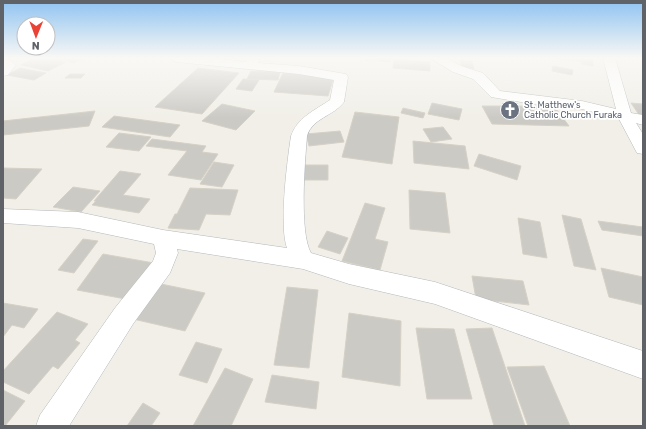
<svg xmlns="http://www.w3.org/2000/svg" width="646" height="429" viewBox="0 0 646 429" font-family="Rubik,sans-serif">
	<rect width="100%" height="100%" fill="#f1efe8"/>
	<g fill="#cccac5" stroke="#d6d1c6">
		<polygon points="34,58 51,58 66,62 48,71 21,65"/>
		<polygon points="56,58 84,58 74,63"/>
		<polygon points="366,58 391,58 390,62 365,60"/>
		<polygon points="556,58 593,60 593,66 582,64 582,62"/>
		<polygon points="394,59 430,62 430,71 393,68"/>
		<polygon points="460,60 472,61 474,69 462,68"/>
		<polygon points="553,66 573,70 572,75 552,71"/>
		<polygon points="20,68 46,73 34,80 7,75"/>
		<polygon points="198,68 239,73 202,114 155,107"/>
		<polygon points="251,71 280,72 278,80 247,79"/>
		<polygon points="283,73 334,77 328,96 274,92"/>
		<polygon points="70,74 85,74 81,78 65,78"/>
		<polygon points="243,79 259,80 252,91 236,89"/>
		<polygon points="432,103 462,109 459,120 428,114"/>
		<polygon points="631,103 643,104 643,119 642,119"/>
		<polygon points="222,104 255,111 236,130 202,121"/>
		<polygon points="482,106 554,106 569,126 492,124"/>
		<polygon points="403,108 425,113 423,118 401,113"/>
		<polygon points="95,111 89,126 3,135 3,121"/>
		<polygon points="355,112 399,117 392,164 342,157"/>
		<polygon points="114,116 180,125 170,137 102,127"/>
		<polygon points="443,127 452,139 431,142 423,129"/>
		<polygon points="340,131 344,142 309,146 306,134"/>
		<polygon points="119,133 151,137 139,151 106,147"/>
		<polygon points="152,139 206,146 202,152 218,154 201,180 168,175 187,151 146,146"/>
		<polygon points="413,141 465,146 469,169 414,163"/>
		<polygon points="479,154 521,166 517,180 474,166"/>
		<polygon points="214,162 234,165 222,187 200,184"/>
		<polygon points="305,165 328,165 328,180 304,180"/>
		<polygon points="3,168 42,169 16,199 3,198"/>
		<polygon points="120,171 141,174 123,195 150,199 139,213 92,205 96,201 94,201"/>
		<polygon points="73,187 100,191 81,212 53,207"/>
		<polygon points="190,188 238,190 230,215 206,214 199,230 168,228 175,214 177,214"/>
		<polygon points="409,190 445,193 450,233 410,229"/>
		<polygon points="365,203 385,208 375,239 388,242 380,270 342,261"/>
		<polygon points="562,215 581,219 596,270 574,266"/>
		<polygon points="518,218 540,222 547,258 523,254"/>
		<polygon points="598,221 643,227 643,236 602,230"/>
		<polygon points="327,231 348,238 340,254 318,247"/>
		<polygon points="83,239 98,241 74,273 58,270"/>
		<polygon points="103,254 154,263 131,300 77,290"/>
		<polygon points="601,268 643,277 643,305 609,297"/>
		<polygon points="472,276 523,281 529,305 476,299"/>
		<polygon points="156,283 205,293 185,331 133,319"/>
		<polygon points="287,287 318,290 309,368 274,365"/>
		<polygon points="3,303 38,309 24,328 12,325 3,337"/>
		<polygon points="57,312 88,324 75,340 80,343 58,369 53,366 29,394 3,382 3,371"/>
		<polygon points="349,313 401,321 400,386 342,377"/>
		<polygon points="416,328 454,329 472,399 427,399"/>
		<polygon points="492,328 525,426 494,426 466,329"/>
		<polygon points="196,342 222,349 207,383 179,375"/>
		<polygon points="544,366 570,426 528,426 507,367"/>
		<polygon points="225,368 253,379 231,426 193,426"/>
		<polygon points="272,375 319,382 316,409 265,402"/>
		<polygon points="3,390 25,401 5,426 3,426"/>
		<polygon points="143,403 160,413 151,426 127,426"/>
	</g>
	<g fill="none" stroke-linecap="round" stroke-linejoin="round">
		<g stroke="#b5b8bc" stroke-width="1">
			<g id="street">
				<polygon points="3,58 7,58 16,65 8,75 3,76"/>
				<path d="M170,58H213L246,62L248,58H260L258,63L299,66L346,74L348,77L344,102C334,116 312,118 307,136C305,162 299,232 311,253L349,264L435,282L643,351V379L435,304L349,284L303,269L177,249L178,253L170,273L133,324L69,426H36L40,415L115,308L153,261L156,253L154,244L78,228L3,223V209L78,212L163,230L287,248C279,226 287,162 291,136C297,118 315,110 330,100L334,80L299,74L176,62Z"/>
				<polygon points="430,58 446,58 461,66 483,73 500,91 582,101 616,109 603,58 615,58 631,113 643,115 643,125 636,123 643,134 643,154 637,153 619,119 582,109 527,103 491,97 473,79 453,72"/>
			</g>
		</g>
		<use href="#street" fill="#fff" fill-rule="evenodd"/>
	</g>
	<linearGradient id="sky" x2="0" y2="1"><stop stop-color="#8fc3f1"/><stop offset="0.49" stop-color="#f9f8f5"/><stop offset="1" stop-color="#f9f8f5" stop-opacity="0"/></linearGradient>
	<rect width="646" height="118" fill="url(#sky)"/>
	<defs>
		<g id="church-disc" transform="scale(1)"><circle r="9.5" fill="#6b7280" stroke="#fff"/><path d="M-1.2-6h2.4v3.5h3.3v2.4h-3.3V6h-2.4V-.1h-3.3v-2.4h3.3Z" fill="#fff"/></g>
	</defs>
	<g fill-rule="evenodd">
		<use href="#church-disc" x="510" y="110"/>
	</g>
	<g text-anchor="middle" stroke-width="3.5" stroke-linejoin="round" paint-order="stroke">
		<g font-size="9" fill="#5b616d" stroke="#fff" text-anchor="start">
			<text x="524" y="108">St. Matthew's<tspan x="524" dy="10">Catholic Church Furaka</tspan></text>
		</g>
	</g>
	<rect width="646" height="429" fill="none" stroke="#5f6368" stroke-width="8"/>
	<g transform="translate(36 36) rotate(181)"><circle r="19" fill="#ffffff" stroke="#bfc1c3"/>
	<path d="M0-3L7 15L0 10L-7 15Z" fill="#ea4335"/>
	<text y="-6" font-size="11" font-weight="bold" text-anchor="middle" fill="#5f6368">N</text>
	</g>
</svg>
